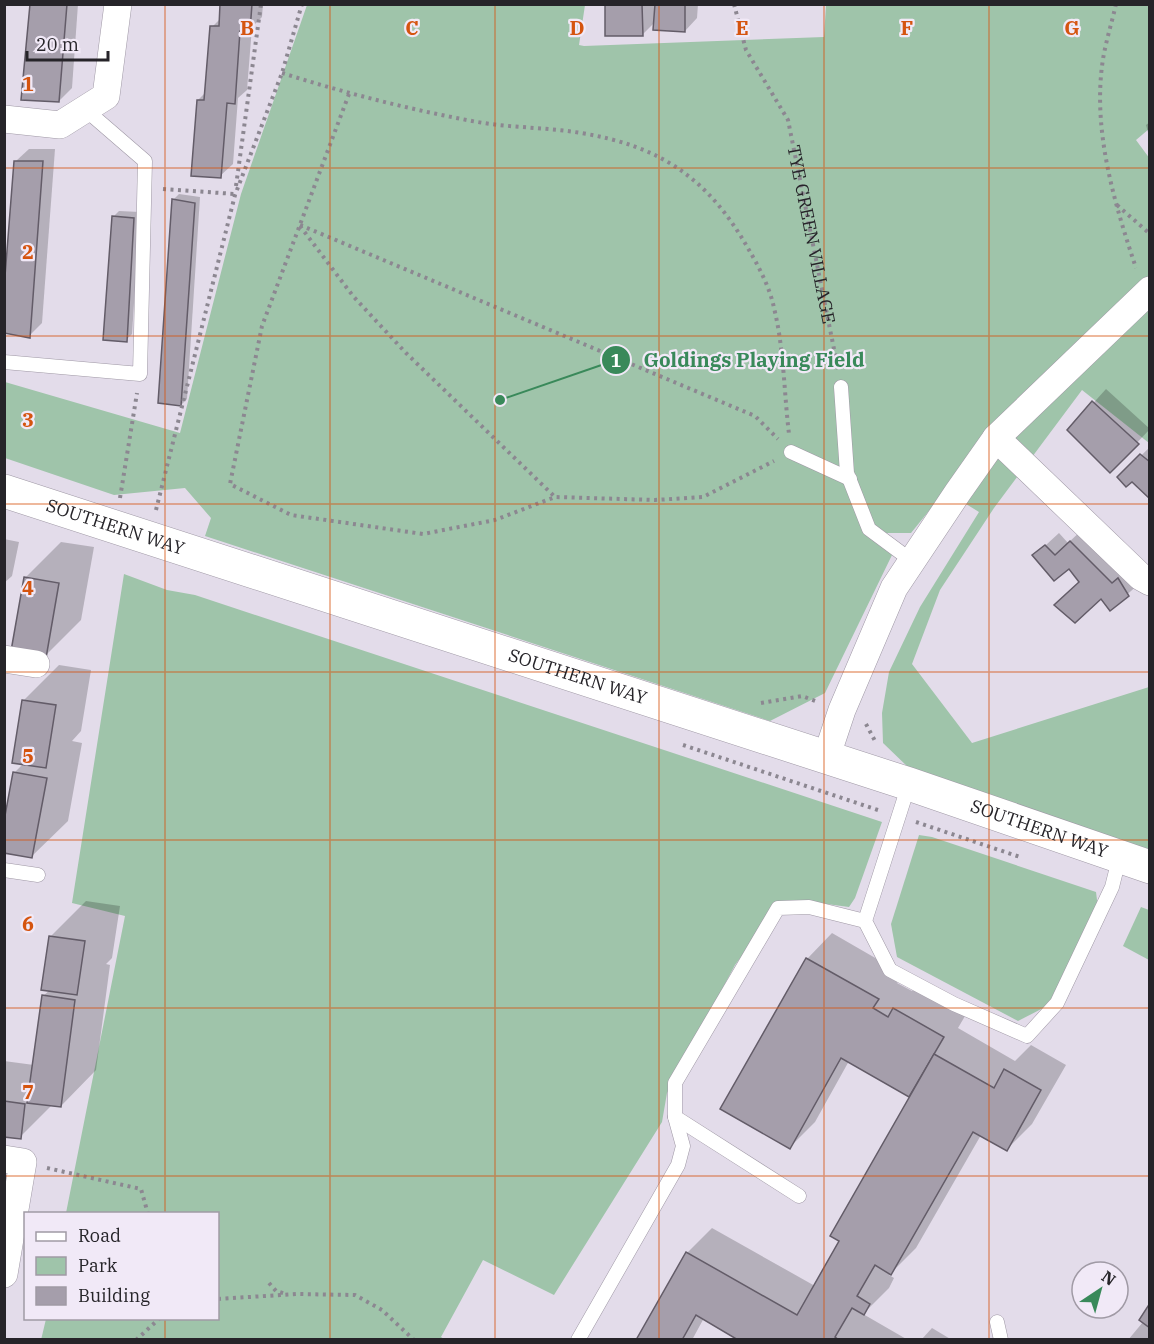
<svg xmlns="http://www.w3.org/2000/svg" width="1154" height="1344" viewBox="0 0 1154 1344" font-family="'IBM Plex Serif',serif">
	<rect width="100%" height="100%" fill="#e3dcea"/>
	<g fill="#9fc4aa">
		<polygon points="307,5 585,5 579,45 584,46 824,37 826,5 1149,5 1149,129 1136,140 1150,159 1149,443 1082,390 994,508 940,590 912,664 972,743 1149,687 1149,852 910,769 883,743 882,713 889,672 920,607 979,512 945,491 911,533 884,533 892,555 825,693 770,721 205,536 211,518 185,488 114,495 5,458 5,382 180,433 241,194"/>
		<polygon points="124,574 167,590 195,595 882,822 855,898 849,907 797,900 770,918 735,965 667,1093 662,1122 554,1295 483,1260 441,1337 444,1339 41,1340 46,1319 218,1318 218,1214 66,1213 125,916 72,903"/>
		<polygon points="919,835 932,837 1096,892 1098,908 1053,1003 1018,1021 897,957 891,924"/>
		<polygon points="1141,907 1149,910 1149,960 1123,946"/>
	</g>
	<g fill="#0003">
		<polygon points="32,4 78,4 72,88 59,101"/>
		<polygon points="222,4 263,4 262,17 252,27 247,90 238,98 233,164 220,176 198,100 206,92 212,27 221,18"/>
		<polygon points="607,4 698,4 697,18 685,31 655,22 642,35"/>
		<polygon points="1150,122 1150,140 1146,125"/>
		<polygon points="29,149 55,149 42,323 29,336 16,161"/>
		<polygon points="179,194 200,197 187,399 181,405 173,200"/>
		<polygon points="119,211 140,212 132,334 126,340 113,217"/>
		<polygon points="1106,389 1150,429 1110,471 1069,430"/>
		<polygon points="1150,447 1150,497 1132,480 1119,477"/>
		<polygon points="1083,529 1141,582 1111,609 1101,597 1080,582 1069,567 1034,556 1059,533 1068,543"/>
		<polygon points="4,539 19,542 12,576 4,583"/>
		<polygon points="61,542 94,547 81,620 45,656 13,650 26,577"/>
		<polygon points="59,665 91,670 81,731 72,741 82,743 68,821 32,856 15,772 24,763 23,701"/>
		<polygon points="86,901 120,906 112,958 106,964 110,965 96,1070 61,1106 52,1105 20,1137 4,1135 4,1061 34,1065 43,996 50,990 50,937"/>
		<polygon points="832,933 903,974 897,983 912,991 919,984 968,1011 958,1028 1015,1061 1031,1045 1066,1065 1032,1124 1006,1150 981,1135 916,1248 889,1275 894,1278 889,1288 863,1314 908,1340 741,1340 704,1318 692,1340 638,1340 687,1253 712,1228 815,1286 841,1241 911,1096 849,1061 815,1122 790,1147 807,959"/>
		<polygon points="1150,1306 1150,1340 1128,1340 1143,1322"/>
		<polygon points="932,1328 952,1340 921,1340"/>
	</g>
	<g fill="#a59eab" stroke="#635c68" stroke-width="1.5">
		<polygon points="30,4 67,4 59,102 21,100"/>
		<polygon points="220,4 252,4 250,31 240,31 235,104 227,103 221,178 191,176 197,100 204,100 210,26 219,26"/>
		<polygon points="605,4 642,4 643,36 605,36"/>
		<polygon points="655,4 685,4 685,32 653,30"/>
		<polygon points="14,161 43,161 30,338 4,333 4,289"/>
		<polygon points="172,199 195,203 181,406 158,403"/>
		<polygon points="112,216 134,218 127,342 103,340"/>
		<polygon points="1092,401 1139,444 1110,473 1067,430"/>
		<polygon points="1140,454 1150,462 1150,499 1132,482 1126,487 1117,477"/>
		<polygon points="1070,541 1112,583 1118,578 1129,596 1110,611 1101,599 1075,623 1054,605 1079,582 1069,569 1054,581 1032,555 1045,545 1055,555"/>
		<polygon points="24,577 59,583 46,658 11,651"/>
		<polygon points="22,700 56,705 46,768 12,763"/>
		<polygon points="13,772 47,778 32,858 4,853 4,821"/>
		<polygon points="49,936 85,941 77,995 41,990"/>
		<polygon points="806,958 879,999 873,1008 888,1017 893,1008 944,1037 909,1097 841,1058 790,1149 720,1109"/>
		<polygon points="42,995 75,1000 61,1107 27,1103"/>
		<polygon points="934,1054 994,1088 1004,1069 1041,1090 1007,1151 973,1132 891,1275 875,1265 857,1296 870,1304 864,1315 852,1308 835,1337 839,1340 738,1340 696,1315 682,1340 636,1340 686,1252 797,1315 839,1241 830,1236"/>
		<polygon points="4,1101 25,1104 21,1139 4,1137"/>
		<polygon points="1150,1303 1150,1328 1139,1320"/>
	</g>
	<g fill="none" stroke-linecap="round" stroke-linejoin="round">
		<g stroke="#9f98a5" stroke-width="15">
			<g id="service">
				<polyline points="4,362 140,374 145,161 86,110"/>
				<polyline points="841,387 847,473 869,529 912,561"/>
				<polyline points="791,452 850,479"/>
				<polyline points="909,784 865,921 890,970 954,1004 1027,1036 1057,1003 1112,887 1119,859"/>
				<polyline points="4,870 38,875"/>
				<polyline points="675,1117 799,1196"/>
				<polyline points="997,1322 1001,1340"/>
				<polyline points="578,1340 678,1165 683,1146 675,1117 675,1083 778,908 809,907 865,921"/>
			</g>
		</g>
		<g stroke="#9f98a5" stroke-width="28">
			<g id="minor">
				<polyline points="4,119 60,125 106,96 118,4"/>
				<polyline points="996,438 1141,577 1150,582"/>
				<polyline points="4,659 36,664"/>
				<polyline points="826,758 842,710 894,588 958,492 996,438 1150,290"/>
				<polyline points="4,1159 23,1162 4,1274"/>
			</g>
		</g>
		<g stroke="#9f98a5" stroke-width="34">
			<g id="primary">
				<path id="s2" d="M4,491L909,784L1150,867"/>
			</g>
		</g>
		<g stroke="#8c8791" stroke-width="4" stroke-dasharray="3 4.5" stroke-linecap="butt">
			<path id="s1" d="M734,4L746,50L788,120L838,369"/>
			<path d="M1116,4C1112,22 1106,41 1103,59C1092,129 1114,202 1136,268"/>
			<path d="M282,73C345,93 408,109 472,121C508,128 545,127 581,133C661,146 709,179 749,250C759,267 770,288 774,308C784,348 784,393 789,434"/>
			<polyline points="349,94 262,326 230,484 291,515 423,534 495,520 555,497 655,500 703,497 774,461"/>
			<polyline points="236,186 261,4"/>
			<polyline points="163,189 235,194"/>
			<polyline points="1117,205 1150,234"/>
			<polyline points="300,225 755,416 778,439"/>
			<polyline points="300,226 353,296 406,353 555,497"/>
			<polyline points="120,498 137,393"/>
			<polyline points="156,510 235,195 282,73 302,4"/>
			<polyline points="761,703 802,696 818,702"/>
			<polyline points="866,724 875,741"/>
			<polyline points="683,745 881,811"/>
			<polyline points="916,822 1020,857"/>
			<polyline points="47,1168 141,1189 148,1214"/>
			<polyline points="269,1283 276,1291 286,1294"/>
			<polyline points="218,1299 296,1294 355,1295 382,1310 414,1340"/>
			<polyline points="136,1340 160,1318"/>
		</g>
		<use href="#service" stroke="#fff" stroke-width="14"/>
		<use href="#minor" stroke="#fff" stroke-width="27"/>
		<use href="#primary" stroke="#fff" stroke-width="33"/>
	</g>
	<path fill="none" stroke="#d5540f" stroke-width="1.5" stroke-opacity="0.55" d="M165,4V1214M330,4V1340M495,4V1340M659,4V1340M824,4V1340M989,4V1340M4,168H1150M4,336H1150M4,504H1150M4,672H1150M4,840H1150M4,1008H1150M4,1176H1150M165,1318V1340"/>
	<g text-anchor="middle" stroke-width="4.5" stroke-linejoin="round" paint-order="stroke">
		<g font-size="18" fill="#262429" stroke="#f1e9f7">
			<text dy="6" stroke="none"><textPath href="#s1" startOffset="246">TYE GREEN VILLAGE</textPath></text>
			<text dy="6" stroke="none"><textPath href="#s2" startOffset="117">SOUTHERN WAY</textPath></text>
			<text dy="6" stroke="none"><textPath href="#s2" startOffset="603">SOUTHERN WAY</textPath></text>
			<text dy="6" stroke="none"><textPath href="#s2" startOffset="1089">SOUTHERN WAY</textPath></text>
		</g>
	</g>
	<g font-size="20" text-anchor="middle" font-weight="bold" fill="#d5540f" stroke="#f1e9f7" stroke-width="4.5" stroke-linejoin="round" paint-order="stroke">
		<text x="247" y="35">B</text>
		<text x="412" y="35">C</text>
		<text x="577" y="35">D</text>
		<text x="742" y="35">E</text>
		<text x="907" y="35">F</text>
		<text x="1072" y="35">G</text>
		<text x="28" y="91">1</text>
		<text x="28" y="259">2</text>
		<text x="28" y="427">3</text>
		<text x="28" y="595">4</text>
		<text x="28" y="763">5</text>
		<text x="28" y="931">6</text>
		<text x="28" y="1099">7</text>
	</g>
	<path fill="none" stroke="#39895a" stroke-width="2" d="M500 400L616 360"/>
	<g fill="#39895a" stroke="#f1e9f7" stroke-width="2">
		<circle cx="500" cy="400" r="6"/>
		<circle cx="616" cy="360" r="15"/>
	</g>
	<g font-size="18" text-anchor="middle" font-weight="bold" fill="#fff">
		<text x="616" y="367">1</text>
	</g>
	<g font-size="20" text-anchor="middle" font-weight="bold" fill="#39895a" stroke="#f1e9f7" stroke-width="4.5" stroke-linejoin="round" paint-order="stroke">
		<text x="754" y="367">Goldings Playing Field</text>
	</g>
	<rect width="1154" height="1344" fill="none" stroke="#262429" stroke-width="12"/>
	<rect x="24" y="1212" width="195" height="108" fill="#f1e9f7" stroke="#a09aa5" stroke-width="1.5"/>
	<rect x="36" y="1232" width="30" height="9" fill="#ffffff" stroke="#a09aa5" stroke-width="1.5"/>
	<text x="78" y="1242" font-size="18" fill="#262429">Road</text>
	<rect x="36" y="1257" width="30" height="18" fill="#9fc4aa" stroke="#a09aa5" stroke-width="1.5"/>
	<text x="78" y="1272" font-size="18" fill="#262429">Park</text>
	<rect x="36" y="1287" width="30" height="18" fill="#a59eab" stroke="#a09aa5" stroke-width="1.5"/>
	<text x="78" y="1302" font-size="18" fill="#262429">Building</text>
	<g transform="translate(1100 1290) rotate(36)"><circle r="28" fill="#f1e9f7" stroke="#a09aa5" stroke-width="1.5"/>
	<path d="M0-4.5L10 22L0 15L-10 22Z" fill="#39895a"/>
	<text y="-9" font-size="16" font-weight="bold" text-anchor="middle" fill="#262429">N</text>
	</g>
	<path d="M27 51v9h81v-9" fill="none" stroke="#262429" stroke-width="3"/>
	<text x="36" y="51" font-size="18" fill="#262429" stroke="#f1e9f7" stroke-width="4.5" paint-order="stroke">20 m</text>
</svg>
